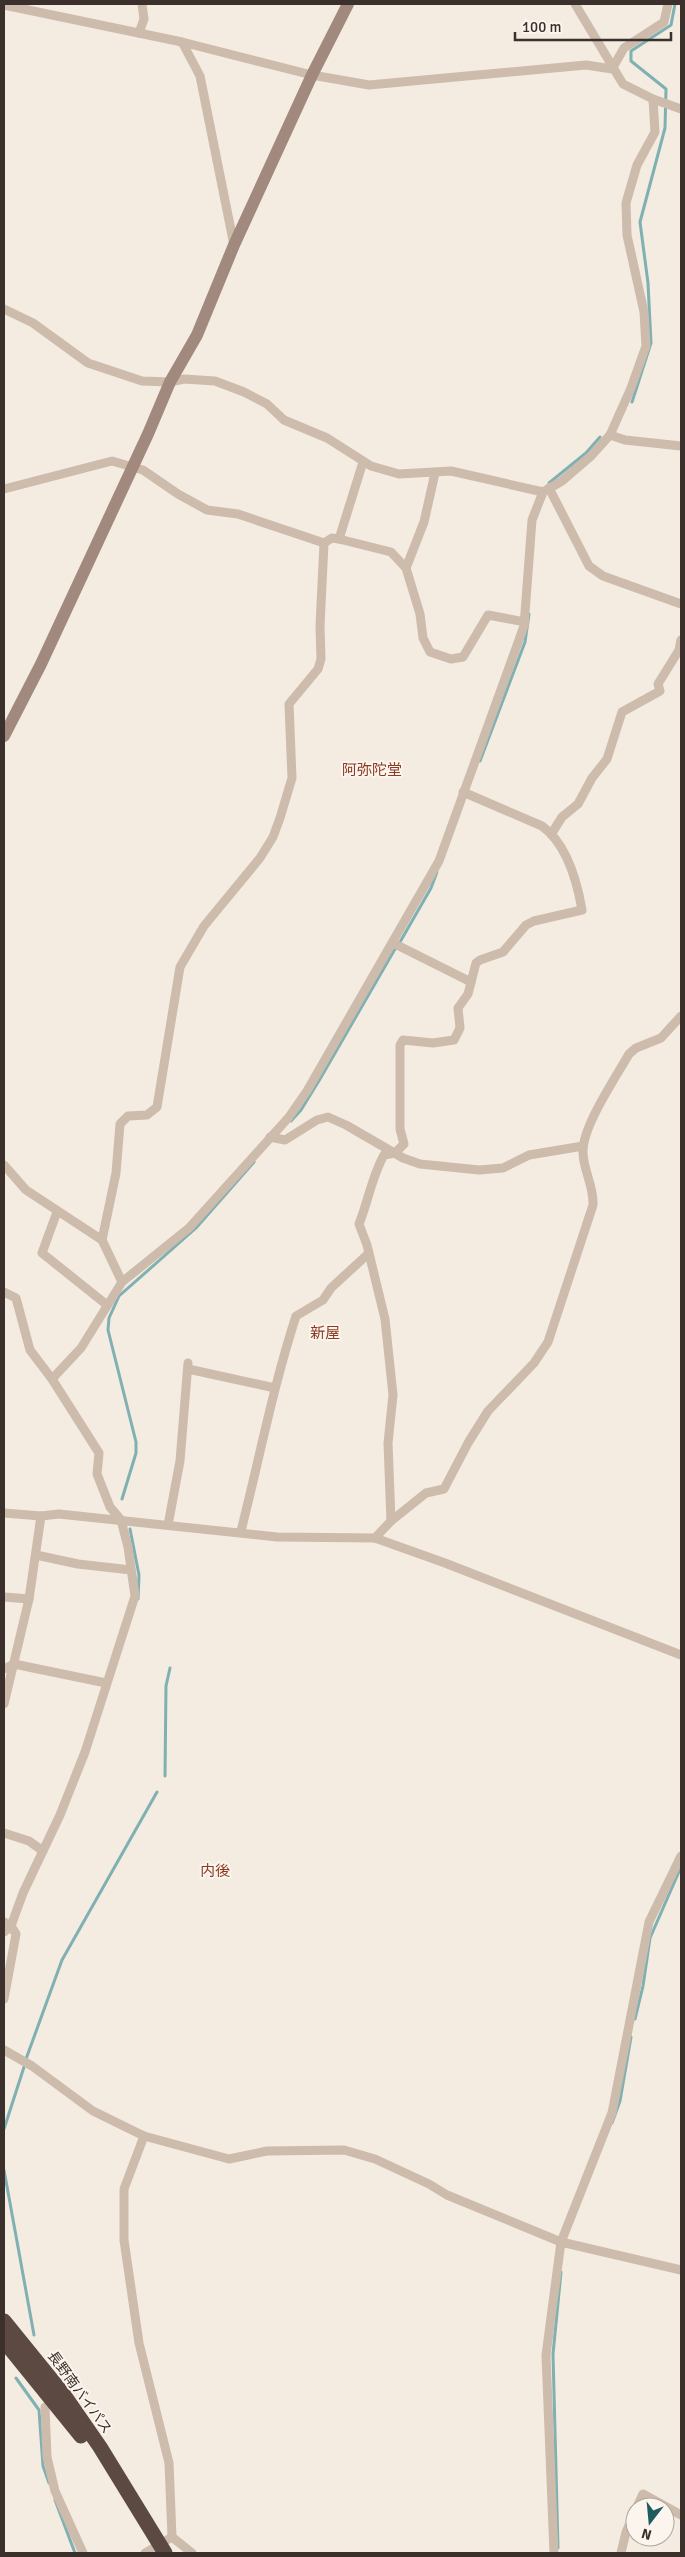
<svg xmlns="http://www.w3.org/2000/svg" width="685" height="2557" viewBox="0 0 685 2557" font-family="Signika,'Noto Sans JP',sans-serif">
	<rect width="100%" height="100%" fill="#f4ebe1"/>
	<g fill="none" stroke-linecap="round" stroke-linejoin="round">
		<g stroke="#7fb0b2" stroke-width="3">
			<polyline points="632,402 651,343 648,283 640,222 665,128 666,89 631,61 631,51 671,25 675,4"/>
			<polyline points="549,483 586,453 600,437"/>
			<polyline points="480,761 525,642 529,614"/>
			<polyline points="400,942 431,888 437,872"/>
			<polyline points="291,1121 301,1110 320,1079 395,949"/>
			<polyline points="122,1499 136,1453 136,1442 108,1330 109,1318 119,1296 196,1228 254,1162"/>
			<polyline points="130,1529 139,1575 138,1599"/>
			<polyline points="165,1776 166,1686 170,1668"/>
			<polyline points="635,2019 643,1986 650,1938 681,1867"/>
			<polyline points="26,2059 62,1960 157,1792"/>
			<polyline points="612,2123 620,2101 631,2037"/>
			<polyline points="4,2129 24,2067"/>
			<polyline points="4,2170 34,2335"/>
			<polyline points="16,2378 39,2410 43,2466 49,2483"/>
			<polyline points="55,2500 75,2553"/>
			<polyline points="558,2548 553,2354 561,2272"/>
		</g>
		<g stroke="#cdbbac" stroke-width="9">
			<polyline points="575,4 623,84 653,99 681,109"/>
			<polyline points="4,5 182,42 312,75 369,85 586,65 612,69 624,48 664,22 668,4"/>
			<polyline points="139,33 144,19 142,4"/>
			<polyline points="182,42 200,76 234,245"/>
			<polyline points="4,309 33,323 88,363 142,381 170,382 184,379 215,381 244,392 267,404 284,420 327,438 371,466 399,474 451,471 543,492"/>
			<polyline points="610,435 625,440 681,446"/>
			<polyline points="549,488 589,566 603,576 681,604"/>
			<polyline points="4,489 112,461 143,470 178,494 207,510 238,514 324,543"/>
			<polyline points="339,539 391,552 406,568 424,522 435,473"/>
			<polyline points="324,543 332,538 339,539 363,462"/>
			<polyline points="406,568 420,614 423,638 430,652 451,659 463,657 488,615 525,622"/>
			<polyline points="552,833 562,817 578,804 592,778 607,759 622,712 660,691 658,684 679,650 681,640"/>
			<polyline points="393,943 471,982"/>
			<polyline points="270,1137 285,1140 317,1120 328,1117 346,1125 403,1158 420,1164 479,1170 503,1168 529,1155 583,1146"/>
			<polyline points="4,1165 26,1190 102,1240 122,1282"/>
			<polyline points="57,1212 42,1253 107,1305"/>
			<polyline points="102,1240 116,1173 120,1124 128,1116 147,1115 157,1107 180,967 204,926 260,858 273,837 280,818 292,778 289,704 318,669 321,659 320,626 324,543"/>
			<polyline points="4,1292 16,1298 30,1350 52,1379 99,1453 97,1474 110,1507 121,1520 128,1547 135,1596 85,1752 60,1815 23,1893 11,1926 16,1934 4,1999"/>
			<polyline points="188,1369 275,1388"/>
			<polyline points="52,1379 81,1348 122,1282 189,1228 289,1117 307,1091 439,861 524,626 532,520 543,492 562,481 591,456 610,435 631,388 646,346 644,312 627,235 626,203 637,165 655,132 653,99"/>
			<polyline points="4,1513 41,1516 59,1514 277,1537 375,1538 445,1563 681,1655"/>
			<path d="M391,1521L388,1443L393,1395L385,1319L367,1245L359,1224C368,1202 372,1176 384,1155L395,1153L404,1144L400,1129V1045L403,1040L433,1043L454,1040L460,1028L458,1008L468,994L476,963L480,960L503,952L526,925L534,921L582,910C577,881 567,844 542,826L463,792"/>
			<polyline points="168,1525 180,1461 188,1363"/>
			<path d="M241,1531C259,1460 273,1387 296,1316L323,1300L331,1288L368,1254"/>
			<path d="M375,1538L391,1521L426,1493L444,1489L468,1443L488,1411L534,1363L548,1342L593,1205C594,1186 583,1170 583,1152C582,1127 616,1077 629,1054L636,1048L661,1038L681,1016"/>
			<polyline points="36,1555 78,1564 131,1570"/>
			<polyline points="4,1597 29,1599"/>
			<polyline points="4,1669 14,1664 106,1683"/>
			<polyline points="4,1704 29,1599 41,1516"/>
			<polyline points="4,1833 29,1841 43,1851"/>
			<polyline points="4,1922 11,1926 4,1932"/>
			<polyline points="4,2050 32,2066 93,2111 144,2136 229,2159 267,2151 344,2150 375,2159 429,2184 447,2195 561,2242 681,2270"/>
			<polyline points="144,2136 124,2189 124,2240 139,2343 169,2463 172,2537"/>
			<polyline points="45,2407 47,2457 55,2491 83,2553"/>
			<polyline points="637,2507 643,2494 681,2515"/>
			<polyline points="172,2537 192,2553"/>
			<polyline points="145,2553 172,2537"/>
			<polyline points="554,2553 546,2355 561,2242 612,2113 649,1922 681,1856"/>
			<polyline points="621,2553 626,2532 635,2512"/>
		</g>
		<polyline stroke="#a18a7d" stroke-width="12" points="4,736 41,664 148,434 170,382 197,335 234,245 312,75 348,4"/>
		<g stroke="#5c4a42" stroke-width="15">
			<polyline points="4,2321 64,2395 100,2447 165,2553"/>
			<polyline points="4,2341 81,2436"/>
		</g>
	</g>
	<g text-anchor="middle" stroke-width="4" stroke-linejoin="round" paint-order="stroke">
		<g font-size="14" fill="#3b302b" stroke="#fbf5ee">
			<text transform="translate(80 2392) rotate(54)" y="5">長野南バイパス</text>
		</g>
		<g font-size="15" fill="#8c3b22" stroke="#fbf5ee">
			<text x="372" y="775">阿弥陀堂</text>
			<text x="325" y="1338">新屋</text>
			<text x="215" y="1876">内後</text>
		</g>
	</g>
	<rect width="685" height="2557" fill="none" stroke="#3b302b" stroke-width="10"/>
	<g transform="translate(650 2522) rotate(196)"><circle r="24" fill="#fbf5ee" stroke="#aea6a0"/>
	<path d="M0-4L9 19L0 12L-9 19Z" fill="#1f5a5e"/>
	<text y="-8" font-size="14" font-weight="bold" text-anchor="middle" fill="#3b302b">N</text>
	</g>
	<path d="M515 32v8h156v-8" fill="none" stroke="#3b302b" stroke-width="2.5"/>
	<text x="522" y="32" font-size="15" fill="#3b302b" stroke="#fbf5ee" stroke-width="4" paint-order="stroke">100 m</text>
</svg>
